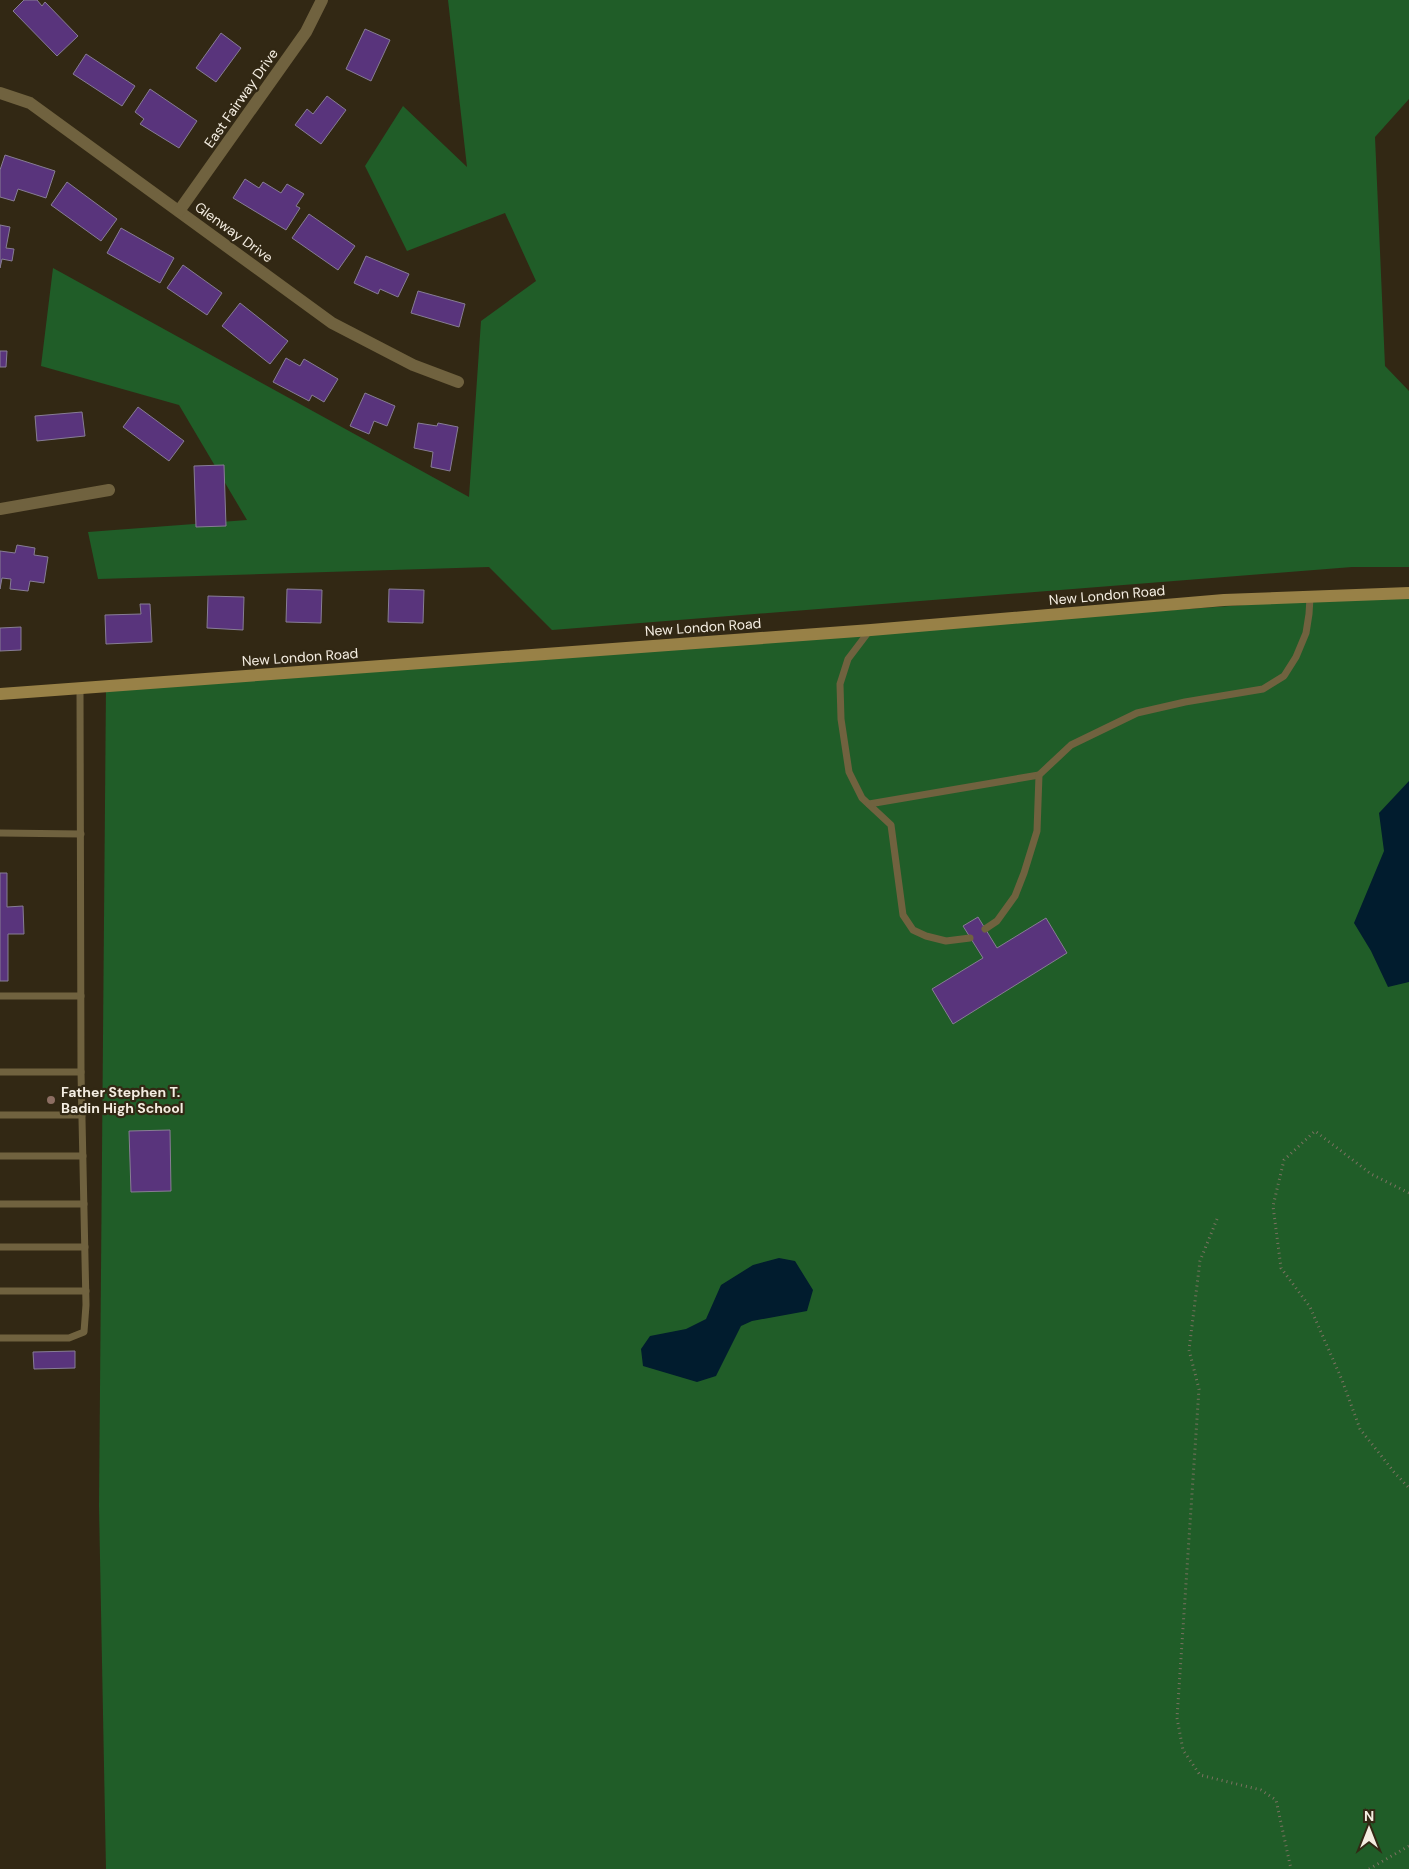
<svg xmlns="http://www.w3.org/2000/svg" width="1409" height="1869" viewBox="0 0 1409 1869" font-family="'DM Sans',sans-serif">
	<rect width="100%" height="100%" fill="#322814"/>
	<g fill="#205d28">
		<polygon points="448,0 1409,0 1409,99 1375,137 1385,366 1409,391 1409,567 1352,567 552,630 489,567 98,579 88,532 247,520 179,405 41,366 53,268 469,497 481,321 536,281 505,213 407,251 365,166 403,106 467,167"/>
		<polygon points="1409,593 1409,1869 106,1869 99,1506 106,687"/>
	</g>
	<g fill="#011c2e">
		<polygon points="1409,781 1409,982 1388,987 1371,951 1354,923 1384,851 1379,813"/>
		<polygon points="779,1258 795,1261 813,1290 807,1311 752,1321 741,1326 716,1376 697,1382 643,1366 641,1349 650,1336 686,1329 706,1319 721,1285 753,1265"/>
	</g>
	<g fill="#59347c" stroke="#877d94">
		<polygon points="24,0 37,0 42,6 45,2 78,36 57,56 13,11"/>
		<polygon points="365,29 390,40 371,81 346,69"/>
		<polygon points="221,33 241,48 216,82 196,68"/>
		<polygon points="86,54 135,86 122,106 73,74"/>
		<polygon points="150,89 197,121 179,148 140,124 144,119 135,112"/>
		<polygon points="327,96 346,110 321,144 295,125 307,109 313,114"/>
		<polygon points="5,155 55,171 46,198 18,189 14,201 0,197 0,170"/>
		<polygon points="245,179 259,188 263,182 281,193 287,184 304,194 296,206 300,208 286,230 233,198"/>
		<polygon points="67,182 117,219 101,241 51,205"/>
		<polygon points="309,214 355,246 338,270 292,238"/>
		<polygon points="0,225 10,227 6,248 14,249 12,261 2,259 0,268"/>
		<polygon points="121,228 174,258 160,283 107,253"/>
		<polygon points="366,256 409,274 398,297 380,289 378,294 354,283"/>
		<polygon points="183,265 222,293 207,315 167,288"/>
		<polygon points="418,291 465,304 459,327 411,313"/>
		<polygon points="240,303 288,341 270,364 222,326"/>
		<polygon points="0,351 7,351 6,367 0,367"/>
		<polygon points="286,358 300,366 304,359 338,379 324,402 312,395 309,401 273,382"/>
		<polygon points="365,393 395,406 387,426 374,421 369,434 350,426"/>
		<polygon points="138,407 184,441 169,461 123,427"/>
		<polygon points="82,412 85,436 37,441 35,416"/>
		<polygon points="418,423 437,426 438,423 458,427 450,471 431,467 433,452 414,448"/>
		<polygon points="224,465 226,526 196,527 194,466"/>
		<polygon points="17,545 35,548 34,555 48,557 44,583 30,581 28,591 10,589 11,579 2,578 0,589 0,551 15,553"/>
		<polygon points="287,589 322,590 321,623 286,622"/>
		<polygon points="389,589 424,590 423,623 388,622"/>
		<polygon points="208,596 244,597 243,630 207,628"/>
		<polygon points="140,604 150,604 152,642 106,644 105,615 141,614"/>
		<polygon points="21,627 21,650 0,651 0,628"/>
		<polygon points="0,873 7,873 7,907 23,906 24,934 8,934 8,981 0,981"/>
		<polygon points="978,917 997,948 1046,918 1067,953 953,1024 932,989 983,958 963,926"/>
		<polygon points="170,1130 171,1191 131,1192 129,1131"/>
		<polygon points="75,1351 75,1368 34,1369 33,1352"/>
	</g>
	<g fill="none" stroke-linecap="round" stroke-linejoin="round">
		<g stroke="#7b7261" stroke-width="3" stroke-dasharray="1 4" stroke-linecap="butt">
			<polyline points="1409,1193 1371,1174 1315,1131 1284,1160 1273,1206 1281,1268 1310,1307 1342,1380 1360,1429 1394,1472 1409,1488"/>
			<polyline points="1217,1219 1200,1261 1189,1350 1199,1389 1177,1718 1183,1750 1200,1775 1261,1790 1276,1800 1291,1869"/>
			<polyline points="1369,1869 1409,1846"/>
		</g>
		<g stroke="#70623f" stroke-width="7">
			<polyline points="870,630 848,659 840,684 841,719 849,772 862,798 891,825 903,915 913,930 926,936 946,941 970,938"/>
			<polyline points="869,804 1039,775"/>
			<polyline points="0,833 81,834"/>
			<polyline points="985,929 997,921 1015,896 1024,873 1037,831 1039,775 1071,745 1137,713 1185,702 1263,689 1284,676 1296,657 1306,633 1309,614 1310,598"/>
			<polyline points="0,996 81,996"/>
			<polyline points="0,1072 81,1072"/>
			<polyline points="0,1115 82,1115"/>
			<polyline points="0,1156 83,1156"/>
			<polyline points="0,1204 84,1204"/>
			<polyline points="0,1247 85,1247"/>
			<polyline points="0,1291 86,1291"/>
			<polyline points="0,1338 69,1338 84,1332 86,1305 81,1072 80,688"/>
		</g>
		<g stroke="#70623f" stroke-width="12">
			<polyline points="0,93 30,103 332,323 413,365 458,382"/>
			<polyline points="179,211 306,32 322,0"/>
			<polyline points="0,509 109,490"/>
		</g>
		<polyline stroke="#988147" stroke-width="12" points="0,694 871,630 1224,600 1409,593"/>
	</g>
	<circle fill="#8d6e63" stroke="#322814" stroke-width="2" cx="51" cy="1100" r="5"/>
	<g text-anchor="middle" stroke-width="4.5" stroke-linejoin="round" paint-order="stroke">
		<g font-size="14" fill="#f4ede1" stroke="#322814">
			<text transform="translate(241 98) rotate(-55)" y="5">East Fairway Drive</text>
			<text transform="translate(234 232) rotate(36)" y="5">Glenway Drive</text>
			<text transform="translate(1107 595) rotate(-5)" y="5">New London Road</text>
			<text transform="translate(703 627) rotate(-4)" y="5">New London Road</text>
			<text transform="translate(300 657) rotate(-4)" y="5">New London Road</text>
		</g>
		<g font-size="14" font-weight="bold" fill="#f4ede1" stroke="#322814" text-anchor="start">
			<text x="61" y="1097">Father Stephen T.<tspan x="61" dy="16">Badin High School</tspan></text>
		</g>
	</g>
	<g transform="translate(1369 1829)" stroke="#322814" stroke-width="4" paint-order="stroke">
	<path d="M0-4L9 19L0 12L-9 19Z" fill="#f4ede1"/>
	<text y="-8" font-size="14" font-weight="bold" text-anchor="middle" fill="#f4ede1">N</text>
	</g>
</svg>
